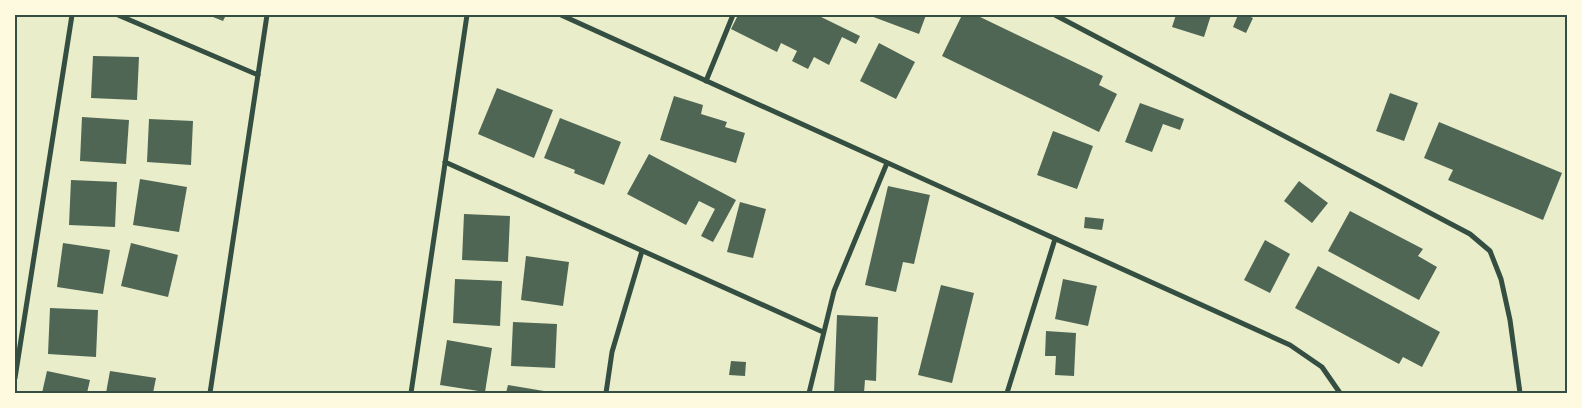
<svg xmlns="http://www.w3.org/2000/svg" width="1582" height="408" viewBox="0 0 1582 408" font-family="Overpass,sans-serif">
	<rect width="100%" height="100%" fill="#e9edc9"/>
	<g fill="#4f6655">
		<polygon points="208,15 226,15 223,21"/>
		<polygon points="738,15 817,15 860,36 856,44 842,37 829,65 814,57 808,69 792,61 797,51 781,43 777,52 731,29"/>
		<polygon points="868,15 926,15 919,34"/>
		<polygon points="962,15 976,15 1103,76 1099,85 1117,94 1099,132 942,56"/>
		<polygon points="1176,15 1211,15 1204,37 1172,27"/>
		<polygon points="1238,15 1246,15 1253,18 1246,33 1233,27"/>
		<polygon points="879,43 915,62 896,99 860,81"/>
		<polygon points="93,56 139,57 137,100 91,98"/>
		<polygon points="497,88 553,110 534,158 478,134"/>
		<polygon points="1390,93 1418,103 1404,141 1376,131"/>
		<polygon points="674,96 703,105 701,114 727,122 725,127 745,133 736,163 660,140"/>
		<polygon points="1140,103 1184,119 1180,130 1163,124 1152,152 1125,142"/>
		<polygon points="82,117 129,120 126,164 80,161"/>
		<polygon points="560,118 621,142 604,185 574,173 575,170 544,158"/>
		<polygon points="149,119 193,121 191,165 147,162"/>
		<polygon points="1439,122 1562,173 1543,220 1448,180 1453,170 1424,158"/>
		<polygon points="1053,131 1093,146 1077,189 1037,175"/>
		<polygon points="649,154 736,200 713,242 701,236 715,209 699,201 686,225 627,194"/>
		<polygon points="140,179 187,187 179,232 133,225"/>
		<polygon points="71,180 117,182 115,227 69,225"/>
		<polygon points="1299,181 1328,203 1312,223 1284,201"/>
		<polygon points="888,186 930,195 914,264 903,262 896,292 865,285"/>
		<polygon points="740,202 766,209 753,258 727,252"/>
		<polygon points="1350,211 1423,249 1418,256 1437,267 1419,300 1328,251"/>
		<polygon points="464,214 510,216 508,262 462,260"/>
		<polygon points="1085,217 1104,219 1102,230 1084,228"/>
		<polygon points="1265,240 1290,254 1270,293 1244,280"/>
		<polygon points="63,243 110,250 103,294 57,287"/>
		<polygon points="131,243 178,255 168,297 121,286"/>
		<polygon points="526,256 569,262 563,306 521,300"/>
		<polygon points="1318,266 1440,332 1422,367 1403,357 1399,364 1295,308"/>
		<polygon points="455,279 502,281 500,326 453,323"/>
		<polygon points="1063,279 1097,286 1088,326 1055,319"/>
		<polygon points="941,285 974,293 952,383 918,375"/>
		<polygon points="50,308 98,310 96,357 48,354"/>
		<polygon points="837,315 878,317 876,381 865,380 864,393 834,393"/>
		<polygon points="513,322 557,324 555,368 511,366"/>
		<polygon points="1046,331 1076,333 1074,376 1055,375 1056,356 1045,356"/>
		<polygon points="447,340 492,348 485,392 440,385"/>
		<polygon points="731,361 746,362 745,376 729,375"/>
		<polygon points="47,371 90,380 87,393 42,393"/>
		<polygon points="110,371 156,378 153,393 106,393"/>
		<polygon points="508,385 550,392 550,393 506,393"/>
	</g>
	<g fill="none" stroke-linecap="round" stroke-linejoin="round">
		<g stroke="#344e41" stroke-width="5">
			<polyline points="118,15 258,75"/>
			<polyline points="561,15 1290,345 1322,367 1340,393"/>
			<polyline points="1055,15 1470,234 1490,251 1501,279 1510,320 1520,393"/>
			<polyline points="706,81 733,15"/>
			<polyline points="445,162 823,332"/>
			<polyline points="15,378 72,15"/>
			<polyline points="210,393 267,15"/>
			<polyline points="411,393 467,15"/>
			<polyline points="606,393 612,352 642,251"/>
			<polyline points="809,393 834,291 887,163"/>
			<polyline points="1007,393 1055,239"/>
		</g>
	</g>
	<rect width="1582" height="408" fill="none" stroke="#fefae0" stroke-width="32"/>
	<rect x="16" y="16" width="1550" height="376" fill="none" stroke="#344e41" stroke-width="2"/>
</svg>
